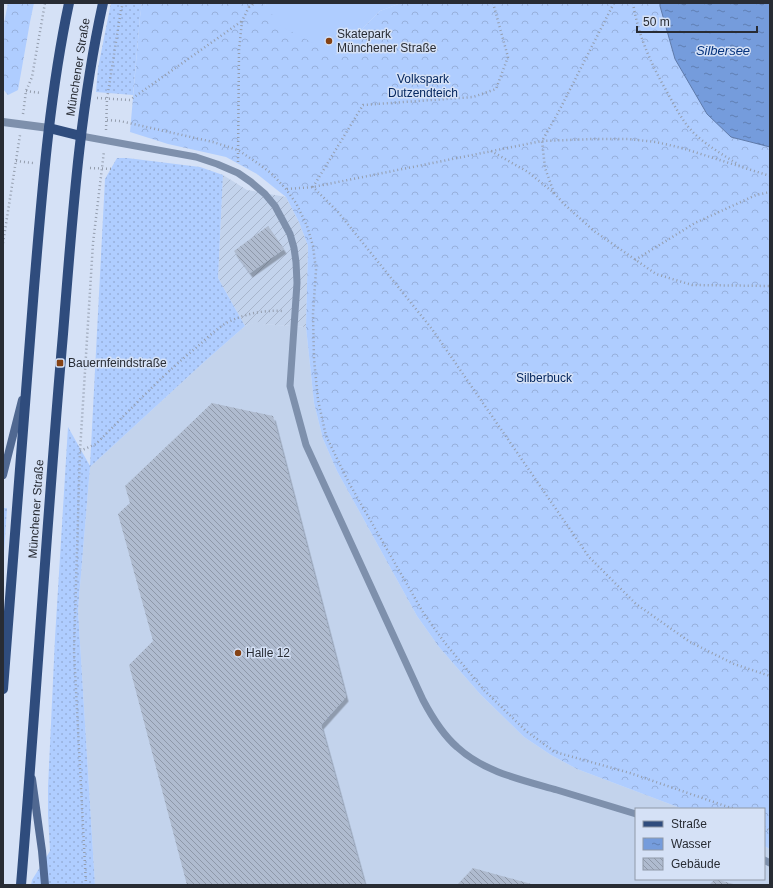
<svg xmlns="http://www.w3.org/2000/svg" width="773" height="888" viewBox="0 0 773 888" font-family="Arial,sans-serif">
	<defs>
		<pattern id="industrial-furrows" width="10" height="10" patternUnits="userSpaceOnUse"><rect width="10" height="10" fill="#c3d3ec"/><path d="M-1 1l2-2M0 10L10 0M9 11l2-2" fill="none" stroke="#a8b5cb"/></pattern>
		<pattern id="grass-dots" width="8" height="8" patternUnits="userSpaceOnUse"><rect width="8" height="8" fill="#afcdff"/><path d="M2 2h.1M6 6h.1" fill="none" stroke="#97b0db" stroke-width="1.8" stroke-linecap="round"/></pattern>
		<pattern id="forest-crowns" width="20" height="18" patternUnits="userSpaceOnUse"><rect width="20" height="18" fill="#afcdff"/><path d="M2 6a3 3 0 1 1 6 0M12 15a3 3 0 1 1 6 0" fill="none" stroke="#97b0db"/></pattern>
		<pattern id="water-ripples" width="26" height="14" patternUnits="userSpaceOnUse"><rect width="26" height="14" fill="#759cdc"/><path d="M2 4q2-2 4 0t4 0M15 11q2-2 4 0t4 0" fill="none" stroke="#607fb3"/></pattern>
		<pattern id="building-back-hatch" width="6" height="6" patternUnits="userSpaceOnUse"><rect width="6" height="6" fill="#afbbcf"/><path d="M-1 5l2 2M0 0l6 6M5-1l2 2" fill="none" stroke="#8e98a9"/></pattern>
		<filter id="shadow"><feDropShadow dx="2.5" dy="4.5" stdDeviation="0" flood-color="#0004"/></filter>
	</defs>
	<rect width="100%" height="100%" fill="#d5e1f6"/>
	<polygon fill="#c3d3ec" points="262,320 262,324 306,327 314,403 323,439 337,471 417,616 439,647 480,694 524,737 551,755 577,769 683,809 636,809 636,879 764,879 764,846 770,849 770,885 95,885 78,610 90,467 204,362 245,326"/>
	<polygon fill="url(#industrial-furrows)" points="223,175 247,190 286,197 299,222 308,246 306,327 262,324 261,321 245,326 218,278"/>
	<g fill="url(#grass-dots)">
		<polygon points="111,3 142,3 140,17 133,95 96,92 98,68"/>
		<polygon points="117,158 127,158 200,167 223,175 218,278 245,326 204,362 90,467 78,610 95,885 31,885 32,880 50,851 48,815 48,787 55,638 68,427 90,466 105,179"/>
		<polygon points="3,508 7,508 3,567"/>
	</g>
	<g fill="url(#forest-crowns)">
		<polygon points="8,3 34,3 30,22 18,90 8,95 3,89 3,28"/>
		<polygon points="142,3 267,3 265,5 336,55 380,11 401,3 660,3 660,6 675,59 731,137 770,147 770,849 764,846 764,809 683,809 577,769 551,755 524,737 480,694 439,647 417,616 337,471 323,439 314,403 306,327 308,246 299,222 286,197 257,174 226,157 168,144 130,132 140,17"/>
	</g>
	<polygon fill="#afcdff" points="267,3 401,3 380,11 336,55 281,26 265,5"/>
	<polygon fill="url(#water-ripples)" stroke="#5e7aaa" points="660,3 770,3 770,147 731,137 707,114 675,59 660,6"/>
	<g fill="url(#building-back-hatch)" filter="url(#shadow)">
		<polygon points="268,226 284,249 250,273 234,251"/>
		<polygon points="212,403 273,416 346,697 321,725 365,885 187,885 129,665 153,641 118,514 130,503 125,486"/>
		<polygon points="473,868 535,885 457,885"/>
		<polygon points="715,879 737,885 709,885"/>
	</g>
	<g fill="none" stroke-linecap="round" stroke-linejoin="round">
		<g stroke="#949dad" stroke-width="2.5" stroke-dasharray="1 3" stroke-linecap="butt">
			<polyline points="493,3 508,57 496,89 473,97 363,105 313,187 338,212 432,329 589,557 636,604 690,642 734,664 770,676"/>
			<path d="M633,3C638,35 651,64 667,92C676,108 684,125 698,137C711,148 725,156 739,165"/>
			<polyline points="249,7 255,3"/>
			<polyline points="26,91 41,93"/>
			<polyline points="97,98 130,100 242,21"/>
			<polyline points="23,114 26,91 32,77 45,3"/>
			<polyline points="107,120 120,121 213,142 238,150 256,162 271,173 286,189 296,203 307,226 313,246 316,270 313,314 314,359 318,400 326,436 349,483 424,614 445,643 484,690 526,731 555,752 630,773 734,809"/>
			<polyline points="106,130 107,99 121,10 123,3"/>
			<polyline points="491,151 528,172 554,193 564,204 594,231 656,274 692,285 770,286"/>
			<polyline points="16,161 33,163"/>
			<polyline points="238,162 239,50 242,21 251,3"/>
			<polyline points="90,168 114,169"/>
			<polyline points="287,189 313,187 542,141 593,139 628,139 656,142 682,148 770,176"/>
			<polyline points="554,193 545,168 542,141 558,113 614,3"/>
			<polyline points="3,243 20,135"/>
			<polyline points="635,260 695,223 756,195 770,192"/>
			<path d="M80,451L96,444C129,411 161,376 197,347C206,339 217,328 228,322C248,313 263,310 284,311"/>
			<polyline points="764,827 770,831"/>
			<polyline points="86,885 74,651 80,451 93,243 104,151"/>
		</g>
		<g stroke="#7e90ac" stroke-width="7">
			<path d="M81,136L196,157L217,164L238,173L251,182L265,194L275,206L290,234L294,248L296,262L297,283L290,386L306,445L423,700C432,717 442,734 457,747C484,772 522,780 557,790C583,798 610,806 636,814"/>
			<polyline points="764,860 770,863"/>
		</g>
		<polyline stroke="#7e90ac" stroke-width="8" points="3,122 49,128"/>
		<g stroke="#506891" stroke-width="8">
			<polyline points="3,475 22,400"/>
			<polyline points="32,779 42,851 45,885"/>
		</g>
		<g stroke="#2f4c7d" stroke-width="10">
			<polyline points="49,128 81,136"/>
			<path d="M3,689C13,555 23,421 34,288C42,193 49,97 69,3"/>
			<path d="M21,885C36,702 47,518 63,334C72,223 79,112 103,3"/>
		</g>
	</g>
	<g fill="#854214" stroke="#d5e1f6" stroke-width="1.5">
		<circle cx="329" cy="41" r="4"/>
		<rect x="56" y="359" width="8" height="8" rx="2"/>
		<circle cx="238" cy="653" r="4"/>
	</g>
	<g text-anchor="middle" stroke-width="3" stroke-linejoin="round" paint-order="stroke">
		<g font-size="12" fill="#282c34" stroke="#d5e1f6" text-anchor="start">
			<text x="337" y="38">Skatepark<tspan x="337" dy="14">Münchener Straße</tspan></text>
			<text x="68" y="367">Bauernfeindstraße</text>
			<text x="246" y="657">Halle 12</text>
		</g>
		<g font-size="12" fill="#282c34" stroke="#d5e1f6">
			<text transform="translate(78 67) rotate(-81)" y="4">Münchener Straße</text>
			<text transform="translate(36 509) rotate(-86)" y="4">Münchener Straße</text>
		</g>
		<g font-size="12" fill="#062860" stroke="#d5e1f6">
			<text x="423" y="83">Volkspark<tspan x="423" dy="14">Dutzendteich</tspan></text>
			<text x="544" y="382">Silberbuck</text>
		</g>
		<g font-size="13" font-style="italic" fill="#06347e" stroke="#d5e1f6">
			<text x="723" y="55">Silbersee</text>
		</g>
	</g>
	<rect width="773" height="888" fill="none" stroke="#282c34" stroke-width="8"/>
	<rect x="635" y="808" width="130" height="72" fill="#d5e1f6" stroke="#9099a8"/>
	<rect x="643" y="821" width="20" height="6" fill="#2f4c7d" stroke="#9099a8"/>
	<text x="671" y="828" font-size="12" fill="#282c34">Straße</text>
	<rect x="643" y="838" width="20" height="12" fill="url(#water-ripples)" stroke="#9099a8"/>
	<text x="671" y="848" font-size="12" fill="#282c34">Wasser</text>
	<rect x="643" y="858" width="20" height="12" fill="url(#building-back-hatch)" stroke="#9099a8"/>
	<text x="671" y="868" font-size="12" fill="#282c34">Gebäude</text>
	<path d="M637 26v6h120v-6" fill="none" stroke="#282c34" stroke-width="2"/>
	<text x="643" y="26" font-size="12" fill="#282c34" stroke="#d5e1f6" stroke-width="3" paint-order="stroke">50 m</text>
</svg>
